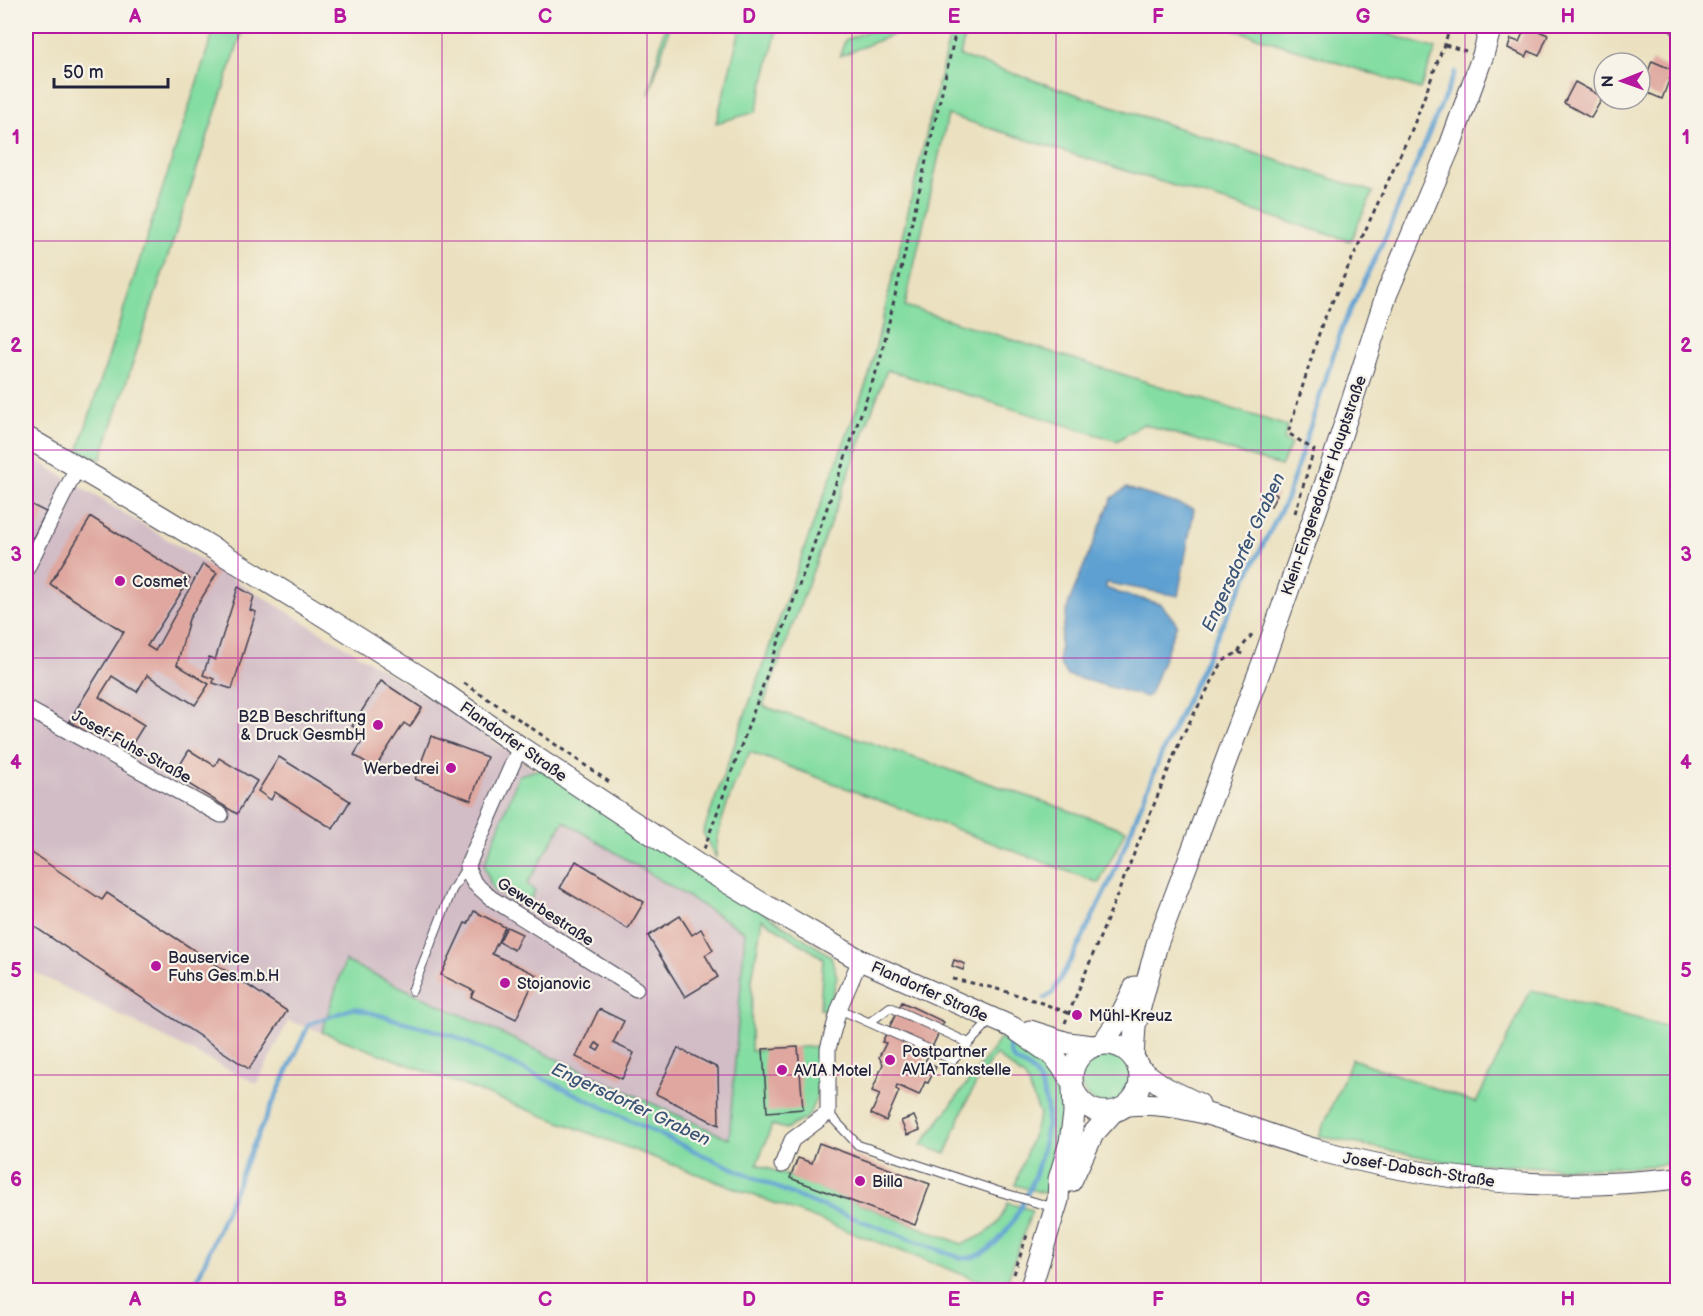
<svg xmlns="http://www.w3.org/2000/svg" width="1703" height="1316" viewBox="0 0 1703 1316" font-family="'Balsamiq Sans',sans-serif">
	<rect width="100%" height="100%" fill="#f7f3e8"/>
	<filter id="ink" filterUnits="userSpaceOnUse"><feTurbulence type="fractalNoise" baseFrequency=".0167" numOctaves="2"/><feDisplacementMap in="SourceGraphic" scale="12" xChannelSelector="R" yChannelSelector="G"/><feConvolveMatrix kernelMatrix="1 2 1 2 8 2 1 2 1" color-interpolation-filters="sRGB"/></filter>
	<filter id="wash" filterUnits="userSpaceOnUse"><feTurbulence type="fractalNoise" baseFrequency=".008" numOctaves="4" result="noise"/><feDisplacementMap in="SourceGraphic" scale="24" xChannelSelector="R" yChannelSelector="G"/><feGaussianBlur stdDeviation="1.35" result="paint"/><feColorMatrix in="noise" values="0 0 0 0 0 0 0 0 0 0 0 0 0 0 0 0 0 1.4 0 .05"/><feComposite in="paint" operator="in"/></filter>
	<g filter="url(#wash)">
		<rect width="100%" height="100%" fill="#ebe1c0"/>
		<polygon fill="#d2bdc6" points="26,454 430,698 746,914 729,1139 346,961 322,1032 288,1021 257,1084 26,968"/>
		<g fill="#84dda2" stroke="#53806e" stroke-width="1.5">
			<polygon points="215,26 244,26 101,459 78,451"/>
			<polygon points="665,26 670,26 649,95"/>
			<polygon points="741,26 778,26 756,112 716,123"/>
			<polygon points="881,26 915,26 840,56 845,40"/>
			<path d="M952,26H967L960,56L1373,192L1350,241L948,115L905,306L1287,426L1284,440L1291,444L1281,466L1143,424L1117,441L887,370L763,706L1126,830L1099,883L750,752C736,777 715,829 716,858L703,833L811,530L869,376Z"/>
			<polygon points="1223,26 1363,26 1436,49 1420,89"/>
			<path d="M540,769L831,956L837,977L828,1011L820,1009L823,958L762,919L752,980L751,1051L817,1046V1096L808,1117L786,1129L772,1125L757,1164L962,1244C987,1235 998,1229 1008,1203L1032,1210L1004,1290L322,1032L345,961L729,1139L745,932L564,821L527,884L535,891L528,904H518L493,890L484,865L519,775Z"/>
			<polygon points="1531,990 1677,1029 1677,1163 1636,1167 1563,1168 1447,1162 1319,1136 1352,1059 1476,1103"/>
			<path d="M1001,1038L1027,1044L1053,1064L1066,1092L1068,1114L1050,1186L1043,1193L1015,1185L1040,1114L1025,1078L996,1055C971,1084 959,1119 946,1154L921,1145Z"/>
			<circle cx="1106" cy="1078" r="26"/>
		</g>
		<polygon fill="#5da0d1" stroke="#406186" stroke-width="1.5" points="1126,488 1194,509 1178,596 1108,583 1106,584 1106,588 1119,593 1161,604 1177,624 1150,694 1146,697 1067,675 1059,663 1060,641 1069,602 1112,498"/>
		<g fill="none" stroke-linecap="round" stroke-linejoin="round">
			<g stroke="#5da0d1" stroke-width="4.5">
				<polyline points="1045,998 1053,992 1078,947 1113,875 1161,755 1222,625 1287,498 1343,325 1385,238 1455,72"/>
				<path d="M193,1290L252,1148L309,1024L354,1008L454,1036L703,1155L803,1199L961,1258C1011,1264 1055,1143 1046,1103C1044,1093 1040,1081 1034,1073C1022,1059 1011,1068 1009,1044"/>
			</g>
		</g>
		<g id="blocks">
			<g fill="#dfa79f" fill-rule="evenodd">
				<polygon points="1526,26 1548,35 1539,56 1529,51 1526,57 1508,48 1511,39 1519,42"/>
				<polygon points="1652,61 1673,70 1662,99 1641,90"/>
				<polygon points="1575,82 1603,97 1591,118 1564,103"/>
				<polygon points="1269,491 1277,495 1271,506 1263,502"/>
				<polygon points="26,502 46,512 33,538 26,535"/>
				<polygon points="91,517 190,579 147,646 155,651 203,564 217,573 189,619 177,665 209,684 195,705 147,675 137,692 112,676 99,697 144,725 131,746 105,729 98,740 69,721 124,632 50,584"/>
				<polygon points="238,587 254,596 250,610 256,612 232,689 213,683 214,679 203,675 209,657 215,660"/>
				<polygon points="381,681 422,708 410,727 404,723 375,768 354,755 366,735 352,726"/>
				<polygon points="431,736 487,757 471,800 415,779"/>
				<polygon points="189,750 215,766 219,758 257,781 237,814 174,775"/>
				<polygon points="279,757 350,801 333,829 275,792 271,800 258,791"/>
				<polygon points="26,849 102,900 107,893 287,1011 249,1069 26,921"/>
				<polygon points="576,861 644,902 628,929 560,888"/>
				<polygon points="474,911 505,927 492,954 537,975 516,1019 471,997 474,991 441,975 465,923 468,924"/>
				<polygon points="680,916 692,935 701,929 713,950 705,955 718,977 685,997 648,936"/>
				<polygon points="507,927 522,934 514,950 499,942"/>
				<polygon points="954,960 965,964 963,970 952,966"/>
				<polygon points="902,1002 944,1022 925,1062 936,1067 928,1083 925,1082 919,1095 897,1085 896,1089 899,1091 886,1121 871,1114 880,1094 872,1091 883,1064 879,1057 886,1043 882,1042"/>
				<path d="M599,1009L624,1021L613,1043L634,1053L622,1079L576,1057ZM596,1043L601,1046L598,1051L593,1048Z"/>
				<polygon points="798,1047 803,1109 767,1112 763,1049"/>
				<polygon points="678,1048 718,1068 719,1125 656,1094"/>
				<polygon points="914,1116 920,1130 907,1135 901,1121"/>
				<polygon points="819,1143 930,1184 915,1225 790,1178 798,1158 812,1163"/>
			</g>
		</g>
	</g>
	<g filter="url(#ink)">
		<use href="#blocks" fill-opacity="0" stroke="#403f4f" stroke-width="1.5"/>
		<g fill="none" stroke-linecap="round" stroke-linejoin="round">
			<g stroke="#403f4f" stroke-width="10">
				<g id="lane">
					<polyline points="412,991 452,890 466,868"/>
					<polyline points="839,1009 953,1060 990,1021"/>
					<polyline points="870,1022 890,1007 969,1043"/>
					<polyline points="828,1113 858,1145 997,1191 1055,1208"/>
				</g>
			</g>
			<g stroke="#403f4f" stroke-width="17">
				<g id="street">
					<polyline points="1676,26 1678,28"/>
					<polyline points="26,570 77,468"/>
					<polyline points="26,708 221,815"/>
					<polyline points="520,747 467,867 474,883 491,898 636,989"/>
					<polyline points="782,1165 792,1140 828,1113 828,1049 839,1009 860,960"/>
				</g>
			</g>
			<g stroke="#403f4f" stroke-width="23">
				<g id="secondary">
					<polyline points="26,437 162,517 322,615 428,682 520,747 697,864 758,901 860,960 1012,1027 1054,1056 1071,1079"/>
					<polyline points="1030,1031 1068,1043 1092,1046"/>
					<circle cx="1106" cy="1078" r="34"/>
					<polyline points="1102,1044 1118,1021 1135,987"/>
					<polyline points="1133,1057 1135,1026 1157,944 1263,662 1322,494 1387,293 1450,146 1483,55 1491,26"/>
					<polyline points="1138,1068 1166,1088 1199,1104"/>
					<path d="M1127,1105C1191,1098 1260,1135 1321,1151C1438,1182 1558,1192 1678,1178"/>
					<polyline points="1071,1181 1093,1134 1112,1113"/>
					<polyline points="1030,1290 1058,1200 1059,1179 1070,1142 1074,1114 1073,1089"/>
				</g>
			</g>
			<g stroke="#403f4f" stroke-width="3" stroke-dasharray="4.5 4.5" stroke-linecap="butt">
				<polyline points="1445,45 1466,51"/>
				<polyline points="1295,513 1314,450 1288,433 1322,324 1413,127 1451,26"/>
				<polyline points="1238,652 1254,632"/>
				<polyline points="464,683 523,722 612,784"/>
				<polyline points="704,849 880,361 957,26"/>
				<path d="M952,979C995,987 1028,997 1068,1013"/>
				<polyline points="1065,1023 1182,736 1223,661 1238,652 1246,655"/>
				<polyline points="1014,1274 1027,1235"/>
				<polyline points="1009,1290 1012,1281"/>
			</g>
			<use href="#lane" stroke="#fff" stroke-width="8"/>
			<use href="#street" stroke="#fff" stroke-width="15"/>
			<use href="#secondary" stroke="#fff" stroke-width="21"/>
		</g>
	</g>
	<path fill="none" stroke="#b5179e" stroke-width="1.5" stroke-opacity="0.55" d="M238,26V1290M442,26V1290M647,26V1290M852,26V1290M1056,26V1290M1261,26V1290M1465,26V1290M26,241H1678M26,450H1678M26,658H1678M26,866H1678M26,1075H1678"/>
	<g fill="#b5179e" stroke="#f7f3e8" stroke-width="2">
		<circle cx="120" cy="581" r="6"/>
		<circle cx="378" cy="725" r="6"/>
		<circle cx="451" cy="768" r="6"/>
		<circle cx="156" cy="966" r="6"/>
		<circle cx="505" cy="983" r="6"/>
		<circle cx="1077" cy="1015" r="6"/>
		<circle cx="890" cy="1060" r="6"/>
		<circle cx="782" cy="1070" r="6"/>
		<circle cx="860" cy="1181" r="6"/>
	</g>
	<g text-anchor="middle" stroke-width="4.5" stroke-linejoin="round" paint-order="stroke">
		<g font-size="16" fill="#22223b" stroke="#f7f3e8">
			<text transform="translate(1323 485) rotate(-71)" y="6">Klein-Engersdorfer Hauptstraße</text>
			<text transform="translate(514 741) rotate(35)" y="6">Flandorfer Straße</text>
			<text transform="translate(132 746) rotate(29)" y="6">Josef-Fuhs-Straße</text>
			<text transform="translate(546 911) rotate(33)" y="6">Gewerbestraße</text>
			<text transform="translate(930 991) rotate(24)" y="6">Flandorfer Straße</text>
			<text transform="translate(1419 1169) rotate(9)" y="6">Josef-Dabsch-Straße</text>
		</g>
		<g font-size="16" fill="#22223b" stroke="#f7f3e8" text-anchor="start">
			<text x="132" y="587">Cosmet</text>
			<text x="366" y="722" text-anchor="end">B2B Beschriftung<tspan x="366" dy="18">&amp; Druck GesmbH</tspan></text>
			<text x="439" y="774" text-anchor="end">Werbedrei</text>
			<text x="168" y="963">Bauservice<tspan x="168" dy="18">Fuhs Ges.m.b.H</tspan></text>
			<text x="517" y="989">Stojanovic</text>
			<text x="1089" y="1021">Mühl-Kreuz</text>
			<text x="902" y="1057">Postpartner<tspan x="902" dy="18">AVIA Tankstelle</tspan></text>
			<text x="794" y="1076">AVIA Motel</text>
			<text x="872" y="1187">Billa</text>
		</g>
		<g font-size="18" font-style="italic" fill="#3a5477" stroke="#f7f3e8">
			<text transform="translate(1243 552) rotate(-65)" y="6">Engersdorfer Graben</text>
			<text transform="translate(631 1104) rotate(25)" y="6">Engersdorfer Graben</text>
		</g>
	</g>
	<rect width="1703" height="1316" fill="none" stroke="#f7f3e8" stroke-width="66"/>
	<g transform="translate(1622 81) rotate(269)"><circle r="28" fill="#f7f3e8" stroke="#a29fa3" stroke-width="1.5"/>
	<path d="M0-4.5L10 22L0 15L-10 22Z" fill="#b5179e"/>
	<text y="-9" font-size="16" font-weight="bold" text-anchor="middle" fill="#22223b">N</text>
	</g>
	<path d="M54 78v9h114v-9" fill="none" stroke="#22223b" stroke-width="3"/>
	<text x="63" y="78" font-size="18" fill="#22223b" stroke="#f7f3e8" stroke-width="4.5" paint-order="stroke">50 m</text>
	<rect x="33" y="33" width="1637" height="1250" fill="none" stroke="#b5179e" stroke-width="2"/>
	<g font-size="20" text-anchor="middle" font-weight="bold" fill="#b5179e">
		<text x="135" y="23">A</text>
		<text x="340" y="23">B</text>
		<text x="545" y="23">C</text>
		<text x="749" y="23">D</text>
		<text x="954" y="23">E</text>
		<text x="1158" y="23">F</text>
		<text x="1363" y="23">G</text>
		<text x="1568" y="23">H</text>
		<text x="16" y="144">1</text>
		<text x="1686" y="144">1</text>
		<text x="16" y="352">2</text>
		<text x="1686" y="352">2</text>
		<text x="16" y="561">3</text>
		<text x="1686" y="561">3</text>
		<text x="16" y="769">4</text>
		<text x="1686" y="769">4</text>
		<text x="16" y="977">5</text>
		<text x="1686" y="977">5</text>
		<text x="16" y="1186">6</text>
		<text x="1686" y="1186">6</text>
		<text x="135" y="1306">A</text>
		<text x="340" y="1306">B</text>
		<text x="545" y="1306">C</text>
		<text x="749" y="1306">D</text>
		<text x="954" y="1306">E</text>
		<text x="1158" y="1306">F</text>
		<text x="1363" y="1306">G</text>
		<text x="1568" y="1306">H</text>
	</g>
</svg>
